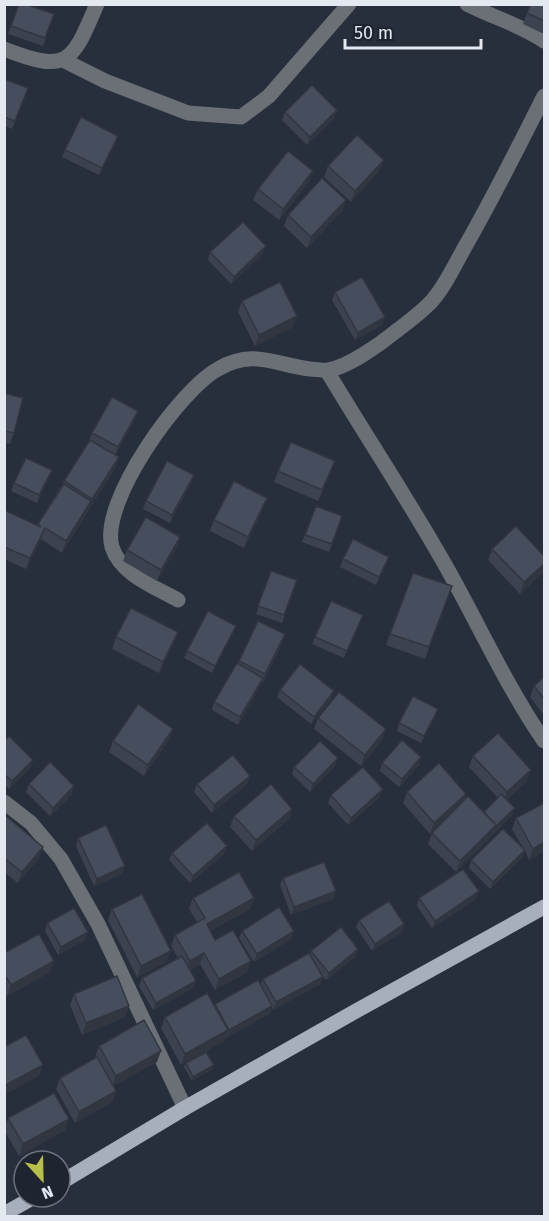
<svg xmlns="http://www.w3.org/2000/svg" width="549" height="1221" viewBox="0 0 549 1221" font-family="'Fira Sans',sans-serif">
	<rect width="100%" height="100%" fill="#282f3c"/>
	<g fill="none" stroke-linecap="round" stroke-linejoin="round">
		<g stroke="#6b6f76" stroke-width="15">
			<path d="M467,4C492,17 521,25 544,41"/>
			<path d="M4,49C68,74 72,63 97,4"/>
			<polyline points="63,60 105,81 188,113 241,117 269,96 349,4"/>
			<path d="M327,371C367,438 410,502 448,570C480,627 507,687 544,741"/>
			<path d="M178,600C155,587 121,575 112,547C99,502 180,390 218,369C253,348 275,365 310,369C316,369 323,371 328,370C348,367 379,345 395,332C407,323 420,313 430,303C445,287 455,264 466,245C494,196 519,146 544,96"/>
			<polyline points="4,802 31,823 61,859 98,924 185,1108"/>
		</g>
		<g stroke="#a7afbd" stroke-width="15">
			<polyline points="60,1183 185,1108 356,1011 544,907"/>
			<polyline points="4,1214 34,1197"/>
		</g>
	</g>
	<g fill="#3c424f">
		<polygon points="19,4 54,14 43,46 8,34"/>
		<polygon points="544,4 544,34 523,24 527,13"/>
		<polygon points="4,79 28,88 12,129 4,126"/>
		<polygon points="337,110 334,118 307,145 282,120 285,112"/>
		<polygon points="118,136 115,144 99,175 62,157 65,150"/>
		<polygon points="328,166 379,171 351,202 324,177"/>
		<polygon points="309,182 279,220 253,200 258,189"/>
		<polygon points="346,200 342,211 307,248 284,226 288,215"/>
		<polygon points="210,252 263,254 231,284 208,260"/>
		<polygon points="335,292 385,317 382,325 355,340 332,300"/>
		<polygon points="242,301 293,327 255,346 238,312"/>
		<polygon points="4,393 14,433 10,444 4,443"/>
		<polygon points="135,419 115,455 119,457 115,468 62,553 41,539 26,569 4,559 4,510 37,525 89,441 92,433"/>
		<polygon points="278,471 331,472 318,501 274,482"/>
		<polygon points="194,475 191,483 170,523 143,509 146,501"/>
		<polygon points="49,477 37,503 11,491 14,483"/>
		<polygon points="267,498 263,509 244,548 210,531 214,520"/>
		<polygon points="316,506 342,516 329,552 302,542"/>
		<polygon points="180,537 176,548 157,581 123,561 127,550"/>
		<polygon points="492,549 544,571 520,594 488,560"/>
		<polygon points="343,559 386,564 376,585 340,567"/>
		<polygon points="271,571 297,580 282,623 256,614"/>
		<polygon points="413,573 452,586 425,659 386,645"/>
		<polygon points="363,615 344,658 312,644 315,637"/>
		<polygon points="258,621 283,642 263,682 262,682 238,725 212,710 214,702 238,663"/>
		<polygon points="236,626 233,633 212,673 184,658 187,651"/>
		<polygon points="178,632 174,643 159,673 112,649 116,637"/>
		<polygon points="544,677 544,715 530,697 534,686"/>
		<polygon points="280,690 332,698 311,724 277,697"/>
		<polygon points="435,717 421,743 397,731 399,723"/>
		<polygon points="318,718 382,740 361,766 314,729"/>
		<polygon points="173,729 169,740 144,776 109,752 113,741"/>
		<polygon points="4,741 33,760 30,768 9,789 4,784"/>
		<polygon points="473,756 527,781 507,800 512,815 456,872 428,844 432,833 437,828 430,834 403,803 407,792 466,794 464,801 484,812 498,798 469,767"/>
		<polygon points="421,757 419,765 399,787 380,771 382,763"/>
		<polygon points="335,766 310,792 292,774 294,767"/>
		<polygon points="250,776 247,784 212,813 194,792 197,784"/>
		<polygon points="29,784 72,794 50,816 26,792"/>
		<polygon points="331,795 380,797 348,825 328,803"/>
		<polygon points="292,809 288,820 252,851 230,827 234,816"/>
		<polygon points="4,818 39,858 18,883 4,872"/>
		<polygon points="516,818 544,851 529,860 525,851 522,858 490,889 469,868 471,860 523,848 512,829"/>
		<polygon points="78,838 122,874 94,886 76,846"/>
		<polygon points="172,853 224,854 190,883 169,860"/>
		<polygon points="283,878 336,891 333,899 291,915 280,885"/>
		<polygon points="193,898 254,898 250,909 210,931 215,940 251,961 247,972 215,990 200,964 190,970 196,981 193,988 153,1010 139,986 142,978 178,958 171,946 175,935 197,922 189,909"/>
		<polygon points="419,898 476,899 432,928 417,906"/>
		<polygon points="112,909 167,962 137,977 108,920"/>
		<polygon points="359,920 404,924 402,932 372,951 356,927"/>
		<polygon points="47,923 88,932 85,940 58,955 45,931"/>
		<polygon points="242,931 291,939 254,962 239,938"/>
		<polygon points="358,949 355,957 326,980 323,977 320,984 273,1010 272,1007 269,1014 226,1038 226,1036 224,1041 181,1065 161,1028 165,1017 214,1006 215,1004 260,985 263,979 310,954 311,951"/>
		<polygon points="4,953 50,972 7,996 4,993"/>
		<polygon points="74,994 129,1006 125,1017 82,1035 70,1005"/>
		<polygon points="99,1046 157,1062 113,1086 116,1091 112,1102 75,1123 56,1089 60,1078 95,1058 95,1057"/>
		<polygon points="186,1063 214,1065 212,1069 192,1081 184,1067"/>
		<polygon points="8,1118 65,1130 19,1156 4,1130"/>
	</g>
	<g fill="#313640">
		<polygon points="337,110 334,118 307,145 310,137"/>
		<polygon points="118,136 115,144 99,175 102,168"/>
		<polygon points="384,160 379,171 351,202 355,191"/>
		<polygon points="313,171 309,182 279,220 283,209"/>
		<polygon points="346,200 342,211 307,248 311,237"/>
		<polygon points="266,246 263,254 231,284 234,277"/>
		<polygon points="297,316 293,327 255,346 259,335"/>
		<polygon points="385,317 382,325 355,340 358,333"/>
		<polygon points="138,411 135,419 115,455 118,447"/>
		<polygon points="119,457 115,468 62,553 66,541"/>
		<polygon points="52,470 49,477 37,503 39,495"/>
		<polygon points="194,475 191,483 170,523 172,515"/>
		<polygon points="267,498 263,509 244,548 248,537"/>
		<polygon points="45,528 41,539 26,569 30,558"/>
		<polygon points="180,537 176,548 157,581 161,570"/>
		<polygon points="389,557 386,564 376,585 379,577"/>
		<polygon points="544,564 544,571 520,594 524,582"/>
		<polygon points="236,626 233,633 212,673 215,666"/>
		<polygon points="178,632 174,643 159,673 163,662"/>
		<polygon points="285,634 283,642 263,682 265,674"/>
		<polygon points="263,678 260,686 238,725 240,717"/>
		<polygon points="334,691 332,698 311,724 314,717"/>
		<polygon points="438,709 435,717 421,743 424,736"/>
		<polygon points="173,729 169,740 144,776 148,765"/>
		<polygon points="386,729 382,740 361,766 365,755"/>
		<polygon points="421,757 419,765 399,787 402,779"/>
		<polygon points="338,758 335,766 310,792 313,784"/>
		<polygon points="33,760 30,768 9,789 12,781"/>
		<polygon points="531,770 527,781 503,803 507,792"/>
		<polygon points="250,776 247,784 212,813 214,805"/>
		<polygon points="74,786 72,794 50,816 53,808"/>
		<polygon points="383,789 380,797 348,825 351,818"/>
		<polygon points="466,794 462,805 430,834 434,823"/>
		<polygon points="515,808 512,815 493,833 496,826"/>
		<polygon points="292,809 288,820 252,851 256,840"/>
		<polygon points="496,825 492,836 456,872 460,861"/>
		<polygon points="544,842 544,851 529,860 533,849"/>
		<polygon points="227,846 224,854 190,883 193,876"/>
		<polygon points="43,847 39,858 18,883 22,872"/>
		<polygon points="525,850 522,858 490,889 493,882"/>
		<polygon points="125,866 122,874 94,886 97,879"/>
		<polygon points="336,891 333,899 291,915 294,907"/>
		<polygon points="479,891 476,899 432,928 435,921"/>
		<polygon points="254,898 250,909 203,935 207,924"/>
		<polygon points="404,924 402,932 372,951 375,944"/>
		<polygon points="294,931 291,939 254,962 257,954"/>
		<polygon points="88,932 85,940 58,955 61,947"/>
		<polygon points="358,949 355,957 326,980 329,973"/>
		<polygon points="171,951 167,962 137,977 141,966"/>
		<polygon points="204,953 200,964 186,972 190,961"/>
		<polygon points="54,961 50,972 7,996 11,985"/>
		<polygon points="251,961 247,972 215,990 219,979"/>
		<polygon points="323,977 320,984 273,1010 276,1002"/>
		<polygon points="196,981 193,988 153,1010 156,1003"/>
		<polygon points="129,1006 125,1017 82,1035 86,1023"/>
		<polygon points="272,1006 269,1014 226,1038 229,1030"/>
		<polygon points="228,1030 224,1041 181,1065 185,1054"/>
		<polygon points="161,1051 157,1062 112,1087 116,1076"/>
		<polygon points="43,1065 39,1076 4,1095 4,1086"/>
		<polygon points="214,1065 212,1069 192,1081 193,1077"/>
		<polygon points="116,1091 112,1102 75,1123 79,1112"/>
		<polygon points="69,1119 65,1130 19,1156 23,1144"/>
	</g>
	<g fill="#464d5c" stroke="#313640" stroke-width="1.5">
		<polygon points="19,4 25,4 54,14 45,38 11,26"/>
		<polygon points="531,4 544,4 544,21 527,13"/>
		<polygon points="4,79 28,88 15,121 4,117"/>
		<polygon points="312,85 337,110 310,137 285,112"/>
		<polygon points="81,117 118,136 102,168 65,150"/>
		<polygon points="357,135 384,160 355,191 328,166"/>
		<polygon points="288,151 313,171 283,209 258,189"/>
		<polygon points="322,178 346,200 311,237 288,215"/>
		<polygon points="243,222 266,246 234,277 210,252"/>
		<polygon points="362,277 385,317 358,333 335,292"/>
		<polygon points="280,282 297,316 259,335 242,301"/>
		<polygon points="4,393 23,398 14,433 4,431"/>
		<polygon points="112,397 138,411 118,447 92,433"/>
		<polygon points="90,440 119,457 92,499 64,481"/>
		<polygon points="291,442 335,461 322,490 278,471"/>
		<polygon points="26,458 52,470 39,495 14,483"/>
		<polygon points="167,461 194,475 172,515 146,501"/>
		<polygon points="234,481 267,498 248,537 214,520"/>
		<polygon points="64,484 91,501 66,541 45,528 30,558 4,547 4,510 41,527 38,524"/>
		<polygon points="316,506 342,516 332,544 305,535"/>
		<polygon points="146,517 180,537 161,570 127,550"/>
		<polygon points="516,526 544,556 544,564 524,582 492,549"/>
		<polygon points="353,539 389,557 379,577 343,559"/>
		<polygon points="271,571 297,580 284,615 258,606"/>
		<polygon points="413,573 452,586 429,647 390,634"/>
		<polygon points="331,601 363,615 347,651 315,637"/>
		<polygon points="131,608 178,632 163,662 116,637"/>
		<polygon points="208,611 236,626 215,666 187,651"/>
		<polygon points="258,621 285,634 265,674 239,661"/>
		<polygon points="237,663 263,678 240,717 214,702"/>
		<polygon points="300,664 334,691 314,717 280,690"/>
		<polygon points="544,677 544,699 534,686"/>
		<polygon points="339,692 386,729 365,755 318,718"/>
		<polygon points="413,696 438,709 424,736 399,723"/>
		<polygon points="138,704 173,729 148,765 113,741"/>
		<polygon points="498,733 531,770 507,792 473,756"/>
		<polygon points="9,736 33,760 12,781 4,774 4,741"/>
		<polygon points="402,740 421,757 402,779 382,763"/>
		<polygon points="320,741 338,758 313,784 294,767"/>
		<polygon points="233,755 250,776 214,805 197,784"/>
		<polygon points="50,762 74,786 53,808 29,784"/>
		<polygon points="439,763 466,794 434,823 407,792"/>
		<polygon points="363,767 383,789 351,818 331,795"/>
		<polygon points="271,784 292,809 256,840 234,816"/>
		<polygon points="501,794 515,808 496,826 496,825 484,812"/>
		<polygon points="468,796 496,825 460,861 432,833"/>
		<polygon points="544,803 544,842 533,849 516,818"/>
		<polygon points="6,816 43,847 22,872 4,858 4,818"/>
		<polygon points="207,823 227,846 193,876 172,853"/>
		<polygon points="106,825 125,866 97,879 78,838"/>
		<polygon points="503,829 525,850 493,882 471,860"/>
		<polygon points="324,862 336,891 294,907 283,878"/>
		<polygon points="463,869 479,891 435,921 419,898"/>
		<polygon points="239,872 254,898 207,924 215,940 233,930 251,961 219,979 204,953 190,961 175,935 205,918 193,898"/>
		<polygon points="142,894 171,951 141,966 112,909"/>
		<polygon points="389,901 404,924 375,944 359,920"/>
		<polygon points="279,907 294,931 257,954 242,931"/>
		<polygon points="74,908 88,932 61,947 47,923"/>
		<polygon points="341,927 358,949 329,973 311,951"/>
		<polygon points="39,934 54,961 11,985 4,974 4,953"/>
		<polygon points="309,953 323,977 276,1002 263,979"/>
		<polygon points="182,956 196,981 156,1003 142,978"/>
		<polygon points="117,976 129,1006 86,1023 74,994"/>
		<polygon points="258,980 272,1006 229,1030 215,1004"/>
		<polygon points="207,993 228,1030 185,1054 165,1017"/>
		<polygon points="144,1020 161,1051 116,1076 99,1046"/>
		<polygon points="26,1035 43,1065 4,1086 4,1047"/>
		<polygon points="206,1052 214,1065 193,1077 186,1063"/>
		<polygon points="97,1057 116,1091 79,1112 60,1078"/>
		<polygon points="54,1093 69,1119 23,1144 8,1118"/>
	</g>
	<rect width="549" height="1221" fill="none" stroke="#e4e8f1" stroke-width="12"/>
	<g transform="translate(42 1179) rotate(158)"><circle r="28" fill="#1e2531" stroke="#6d737e" stroke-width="1.5"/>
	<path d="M0-4.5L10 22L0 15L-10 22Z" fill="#b8c147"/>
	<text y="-9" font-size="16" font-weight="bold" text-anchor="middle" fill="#e4e8f1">N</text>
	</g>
	<path d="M345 39v9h136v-9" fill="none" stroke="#e4e8f1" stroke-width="3"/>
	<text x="354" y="39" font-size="18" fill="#e4e8f1" stroke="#1e2531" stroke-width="4.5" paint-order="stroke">50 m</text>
</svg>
